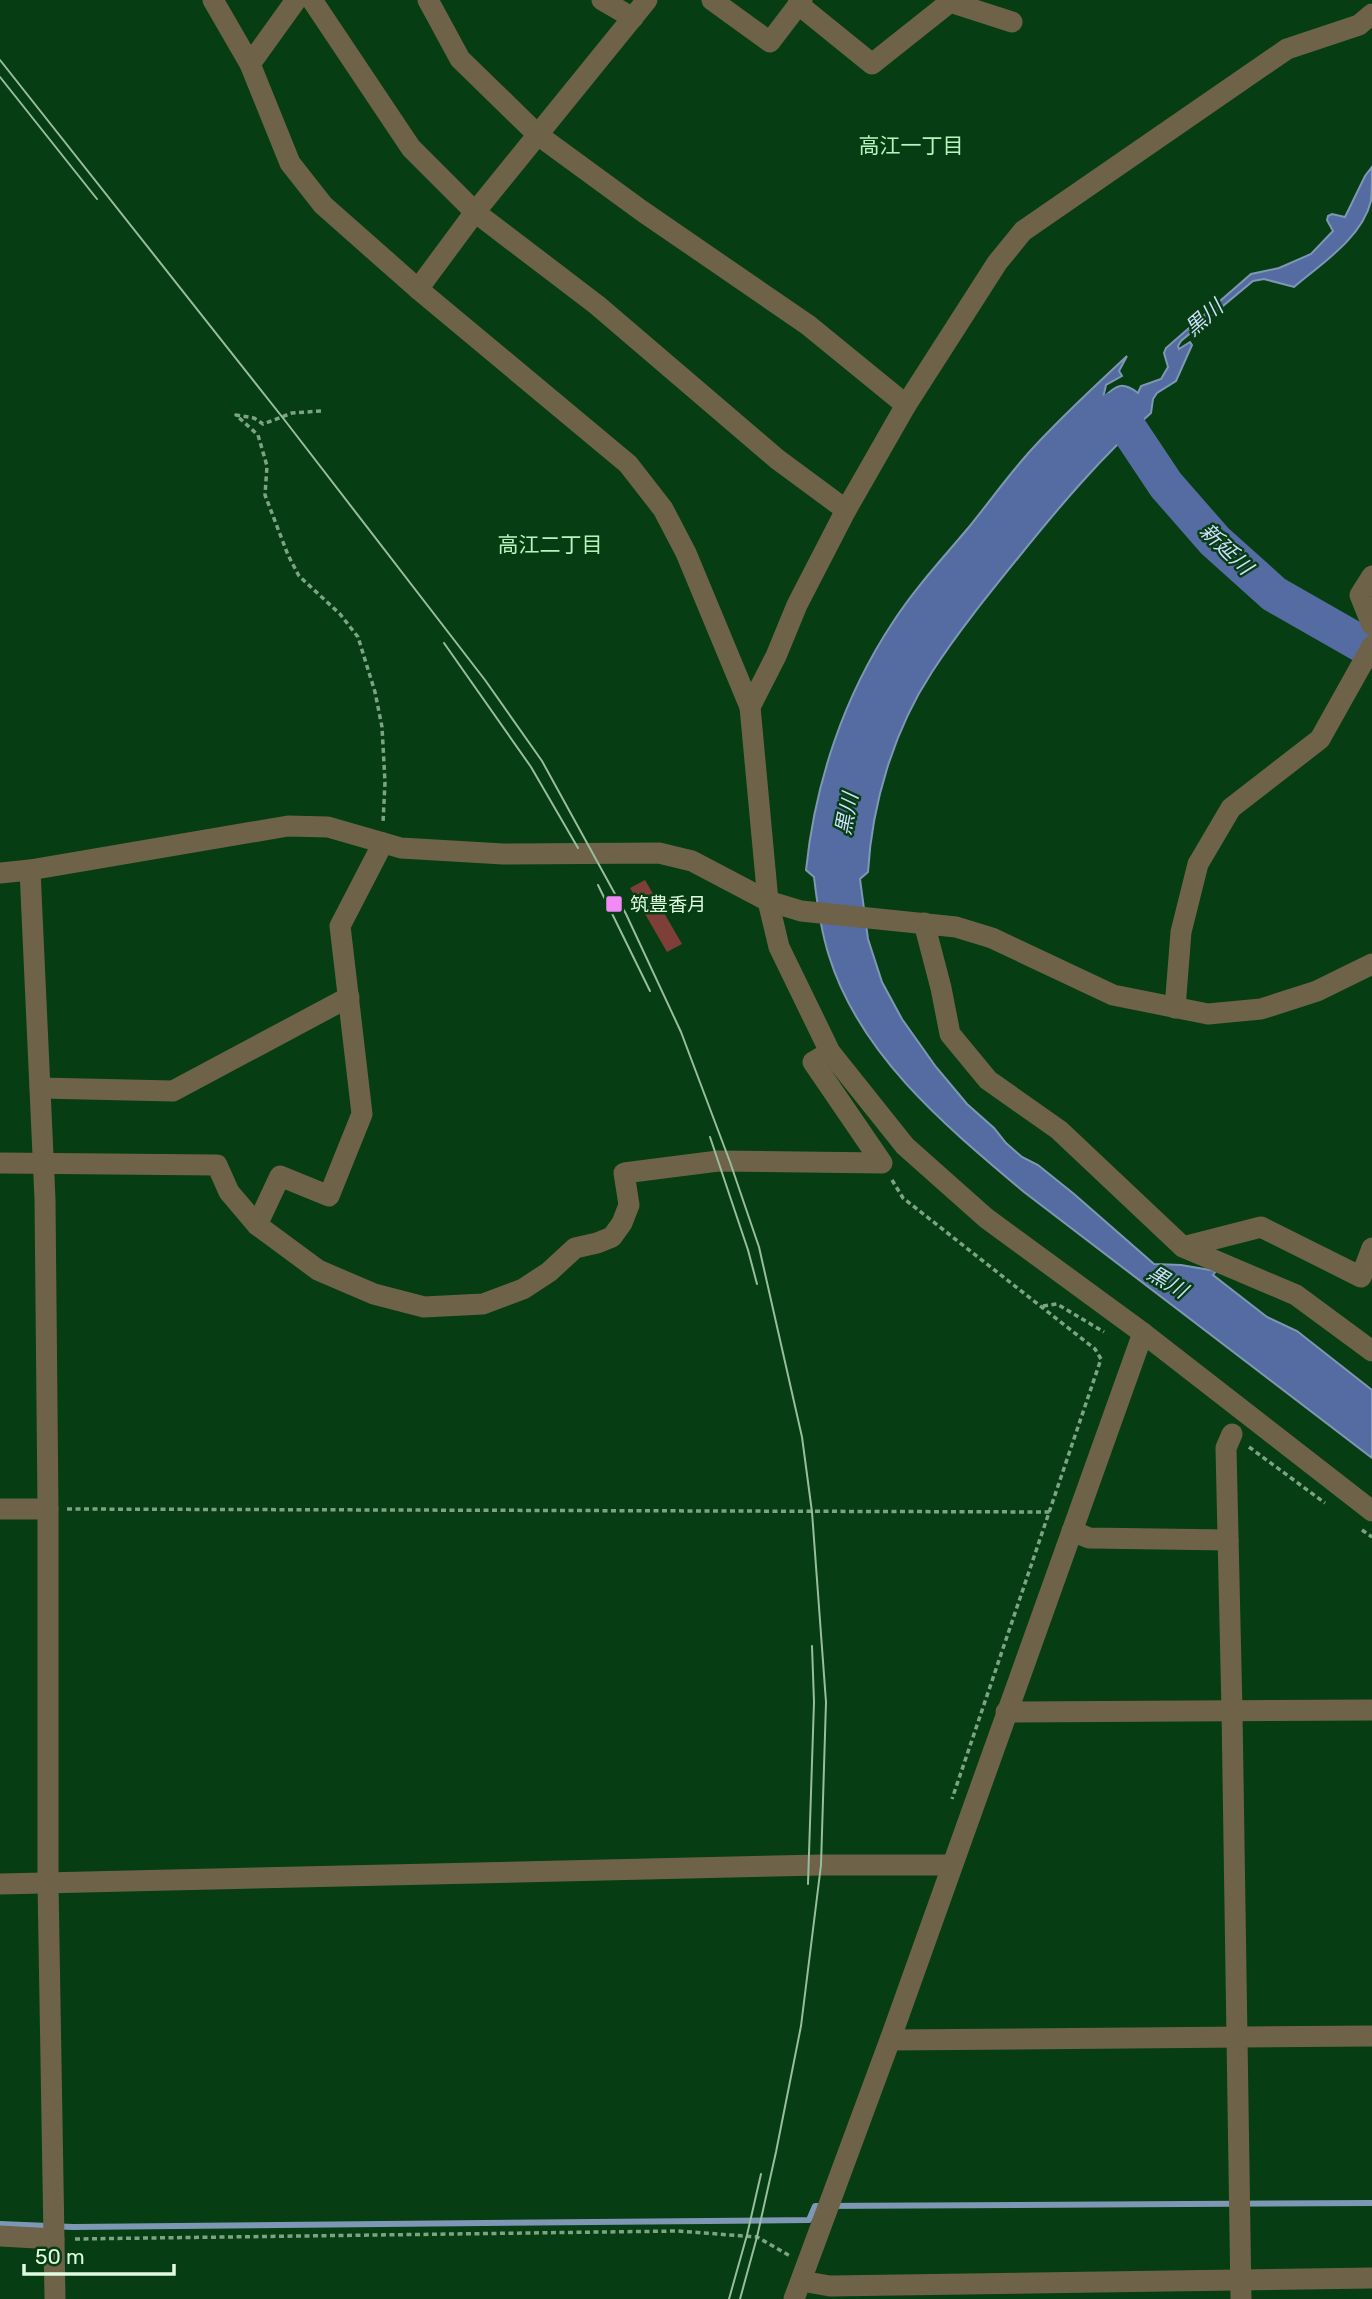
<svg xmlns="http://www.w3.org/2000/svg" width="1372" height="2299" viewBox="0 0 1372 2299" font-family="Rubik,'Noto Sans JP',sans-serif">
	<rect width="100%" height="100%" fill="#063d12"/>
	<path fill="#556ca2" stroke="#7e97b5" stroke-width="2" d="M1372,167C1372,178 1372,190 1371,201C1362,238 1321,264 1294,287L1264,279L1253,281L1181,341L1178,346L1179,349L1190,342L1192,345L1176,381L1157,393L1153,399L1151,413C1102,456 1059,507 1018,558C988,595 958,632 932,672C894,730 872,803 868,872L860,879L868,939L882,982L902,1019L936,1067L967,1104L994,1128L1006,1143L1022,1157L1038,1165L1074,1194L1154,1264L1181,1265L1216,1271L1213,1275L1267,1317L1297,1331L1372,1390V1458L1024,1192C947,1127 860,1056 829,956C821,931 817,903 814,877L806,870C815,782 844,696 893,622C915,588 943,558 969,527C990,501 1010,473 1032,449C1062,416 1095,386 1127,356L1119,371L1122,376L1106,385L1103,398C1116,385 1122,381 1138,393L1141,386L1161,379L1168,367L1164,353L1166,348L1251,274L1279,268L1311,254L1333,231L1327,220L1328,216L1332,214L1345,217L1365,176Z"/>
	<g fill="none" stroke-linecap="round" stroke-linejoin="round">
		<polyline stroke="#7e97b5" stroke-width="6" points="0,2224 73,2227 809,2220 815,2206 1372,2203"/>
		<polyline stroke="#556ca2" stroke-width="37" points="1113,411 1130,431 1166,485 1215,541 1274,594 1372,650"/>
	</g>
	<polygon fill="#7e3f39" points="645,880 682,944 667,952 630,888"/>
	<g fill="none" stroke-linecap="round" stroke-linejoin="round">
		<g stroke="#7ca482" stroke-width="3.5" stroke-dasharray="5 3.5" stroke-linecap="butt">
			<polyline points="321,411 292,413 263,424 254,418 236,415 258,435 267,466 265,495 288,555 299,576 340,614 358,637 375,692 382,727 385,782 383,823"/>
			<polyline points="892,1180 903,1198 1095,1349 1101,1359 952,1799"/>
			<polyline points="1043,1306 1057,1304 1104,1332"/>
			<polyline points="1249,1447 1325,1503"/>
			<polyline points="67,1509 1050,1512"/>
			<polyline points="1362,1530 1372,1537"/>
			<polyline points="75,2239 678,2231 757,2237 790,2256"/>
		</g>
		<g stroke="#6e6249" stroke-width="21">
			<polyline points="213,0 250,64 290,163 323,205 418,289 628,464 663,509 686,553 750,707 768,901 779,947 830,1052 905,1146 986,1218 1143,1333 1372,1511"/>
			<polyline points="312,0 411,148 475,212 597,305 777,459 846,510"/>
			<polyline points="428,0 460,59 538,135 642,211 808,325 906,405"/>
			<polyline points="602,0 633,18"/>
			<polyline points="712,0 770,42 802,0"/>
			<polyline points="798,4 872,64 950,2 1012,22"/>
			<polyline points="250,64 296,0"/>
			<polyline points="418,289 475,212 647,0"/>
			<polyline points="1372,576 1360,595 1372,625"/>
			<polyline points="750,707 776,656 797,605 846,510 906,405 997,263 1023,231 1287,49 1359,25 1372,14"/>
			<polyline points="30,870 45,1199 48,1509 48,1883 55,2299"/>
			<polyline points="0,873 30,870 288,826 328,827 401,848 503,854 659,853 692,861 768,901 801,911 956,927 992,938 1113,995 1208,1014 1261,1009 1317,991 1372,964"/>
			<polyline points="924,923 941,988 950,1034 988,1080 1059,1130 1183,1247 1296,1295 1372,1351"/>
			<polyline points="1175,1008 1181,932 1198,864 1231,808 1320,739 1372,646"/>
			<polyline points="40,1088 173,1091 349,997"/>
			<polyline points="0,1163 217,1165 229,1192 257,1225 318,1270 374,1294 424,1307 483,1304 523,1289 549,1272 575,1248 597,1243 612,1237 622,1223 629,1205 624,1173 718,1161 882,1163 813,1062 830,1052"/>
			<polyline points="257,1225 280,1176 329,1196 362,1114 340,926 383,843"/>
			<polyline points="1183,1247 1261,1227 1361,1277 1372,1248"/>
			<polyline points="1232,1434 1226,1448 1232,1711 1241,2299"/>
			<polyline points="0,1509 48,1509"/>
			<polyline points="1072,1531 1089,1538 1228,1540"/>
			<polyline points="1006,1712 1372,1710"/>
			<polyline points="0,1884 821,1865 951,1865"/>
			<polyline points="890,2040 1372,2036"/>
			<polyline points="0,2236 54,2239"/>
			<polyline points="801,2281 830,2286 1372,2278"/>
			<polyline points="794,2299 890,2040 1143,1333"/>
		</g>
		<g stroke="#98bd9d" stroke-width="2">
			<polyline points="0,60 283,418 485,680 542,761 626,914 681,1032 730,1162 759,1247 802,1437 812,1512 826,1702 821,1865 801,2026 776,2152 757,2237 740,2299"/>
			<polyline points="0,77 97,199"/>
			<polyline points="444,643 531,767 578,848"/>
			<polyline points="598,885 650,991"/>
			<polyline points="710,1137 748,1250 757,1284"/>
			<polyline points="808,1884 814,1702 812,1646"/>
			<polyline points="729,2299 747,2235 761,2174"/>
		</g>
	</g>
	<rect fill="#f18af4" stroke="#063d12" stroke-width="2.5" x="605" y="895" width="18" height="18" rx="3.5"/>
	<g text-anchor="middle" stroke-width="5" stroke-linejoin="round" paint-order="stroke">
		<g font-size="19" fill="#dffbe0" stroke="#063d12" text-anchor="start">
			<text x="630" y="911">筑豊香月</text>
		</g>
		<g font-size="21" fill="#bbf2be" stroke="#063d12">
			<text x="911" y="153">高江一丁目</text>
			<text x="550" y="552">高江二丁目</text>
		</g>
		<g font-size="21" font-style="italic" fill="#ceddfe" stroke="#063d12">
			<text transform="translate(1204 318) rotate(-41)" y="7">黒川</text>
			<text transform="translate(1226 549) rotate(44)" y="7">新延川</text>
			<text transform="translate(847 814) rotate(-79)" y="7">黒川</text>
			<text transform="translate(1167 1282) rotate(31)" y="7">黒川</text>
		</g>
	</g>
	<path d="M24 2264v10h150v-10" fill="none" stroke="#dffbe0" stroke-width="3.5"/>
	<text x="35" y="2264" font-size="21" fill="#dffbe0" stroke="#063d12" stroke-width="5" paint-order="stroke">50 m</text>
</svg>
